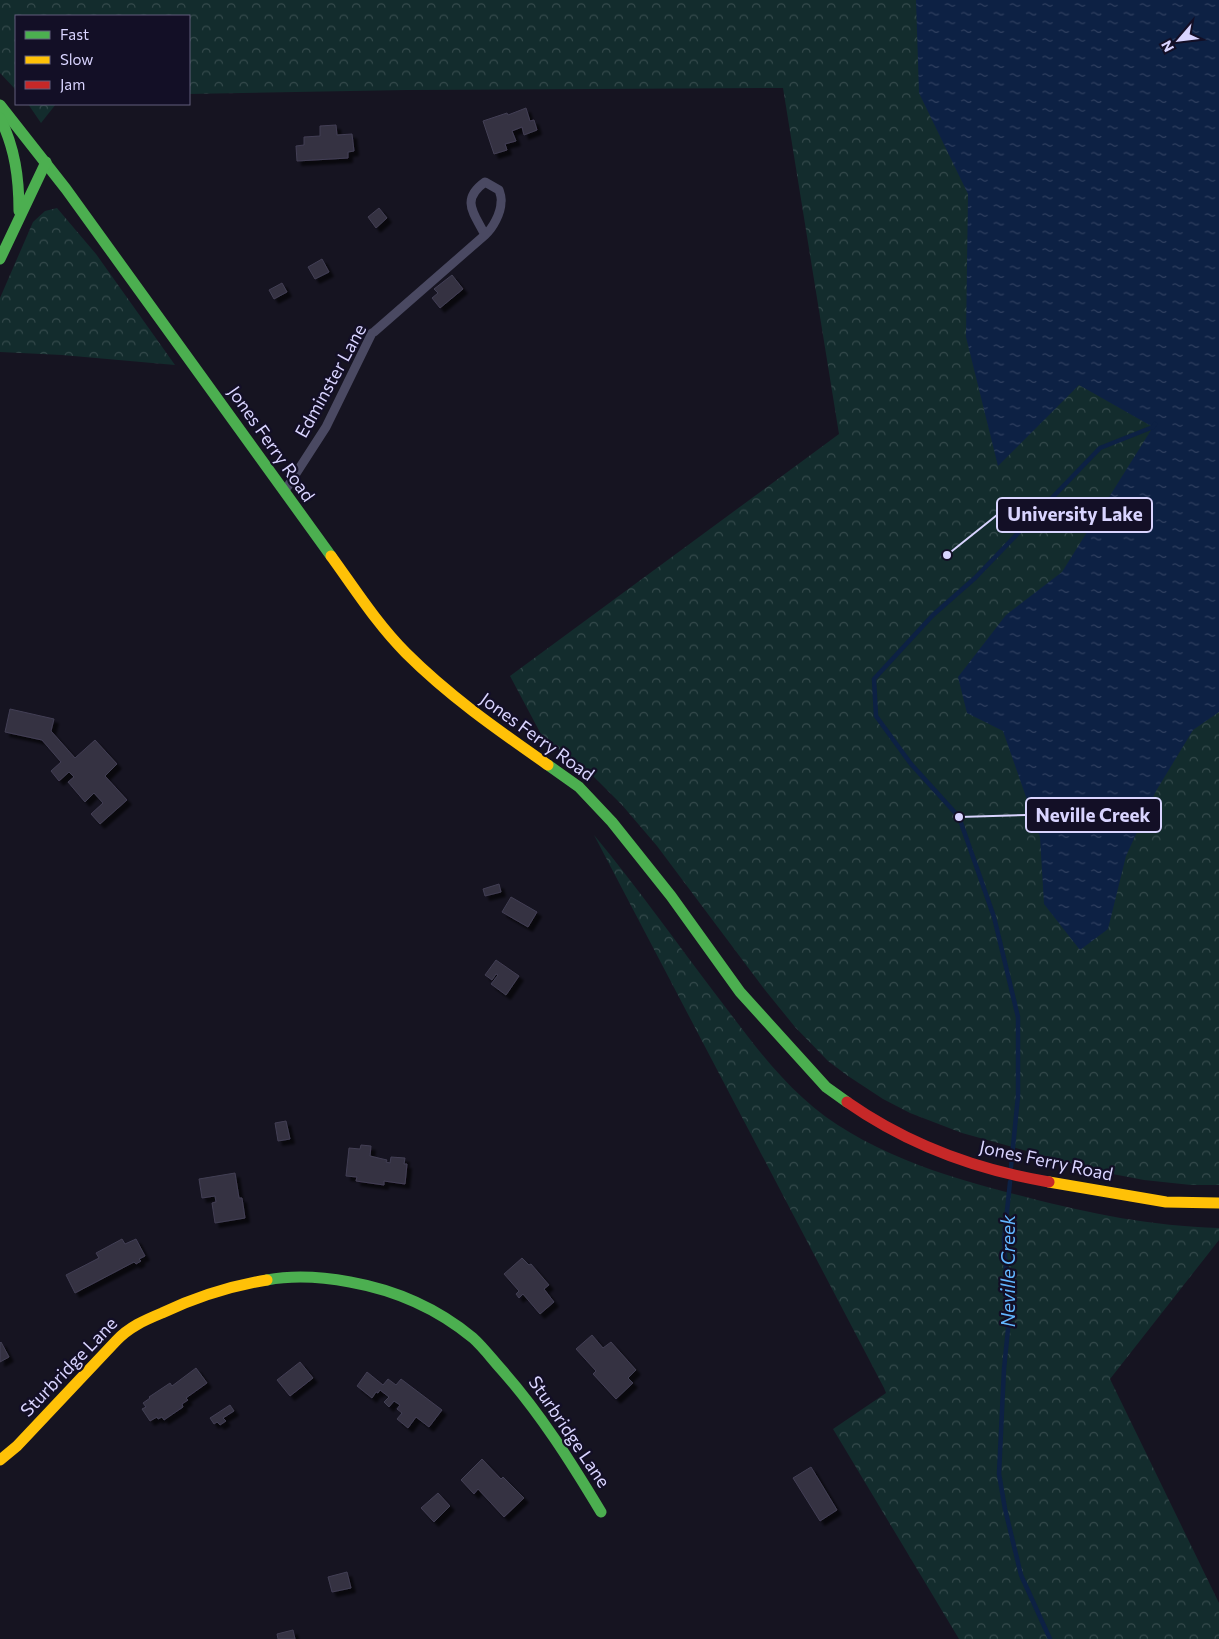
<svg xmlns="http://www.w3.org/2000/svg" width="1219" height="1639" viewBox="0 0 1219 1639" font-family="Commissioner,sans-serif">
	<defs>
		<pattern id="forest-crowns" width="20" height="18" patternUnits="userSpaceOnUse" patternTransform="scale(1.25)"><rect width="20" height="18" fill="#132c2d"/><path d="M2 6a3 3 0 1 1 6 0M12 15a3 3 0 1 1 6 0" fill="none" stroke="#354a4c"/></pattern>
		<pattern id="water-ripples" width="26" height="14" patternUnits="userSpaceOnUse" patternTransform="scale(1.25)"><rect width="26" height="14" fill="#0d2144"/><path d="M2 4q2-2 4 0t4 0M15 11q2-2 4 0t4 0" fill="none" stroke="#304060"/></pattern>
		<filter id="shadow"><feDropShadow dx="4.5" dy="4.5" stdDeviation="1" flood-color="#0009"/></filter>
	</defs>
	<rect width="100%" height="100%" fill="#161421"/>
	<g fill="url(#forest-crowns)">
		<polygon points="0,0 1219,0 1219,1185 1191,1185 1144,1180 1102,1172 962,1133 910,1113 883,1099 848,1076 828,1061 795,1027 765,990 657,846 622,805 588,771 543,738 510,676 839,434 783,88 406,90 189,94 189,16 16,16 16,90 0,73"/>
		<polygon points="28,104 56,104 41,123"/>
		<polygon points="57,208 96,254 175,365 62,355 0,352 0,298 33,222 45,211"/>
		<path d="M594,835C638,888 678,945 720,1000C746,1034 771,1069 803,1098C861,1152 952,1179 1026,1197C1092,1214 1151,1226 1219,1228V1240L1110,1379L1219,1603V1639H959L833,1429L886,1393L884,1388Z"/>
	</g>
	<polygon fill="url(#water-ripples)" points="916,0 1219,0 1219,712 1193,730 1156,791 1126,856 1108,929 1080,950 1044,904 1040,837 1003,731 967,713 958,677 1006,615 1062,572 1153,427 1079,385 998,466 966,337 968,194 919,93"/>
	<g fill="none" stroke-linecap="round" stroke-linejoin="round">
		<g stroke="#0d2144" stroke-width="4.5">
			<polyline points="1011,1167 1018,1096 1018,1017 994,917 959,817 911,764 876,716 874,679 933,615 975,578 1100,448 1153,427 1155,424"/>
			<polyline points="1010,1182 1004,1240 1009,1319 1004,1369 999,1474 1005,1509 1021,1575 1050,1639"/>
		</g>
	</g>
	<g fill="#343243" stroke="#433f54" filter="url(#shadow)">
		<polygon points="526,108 530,121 534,120 537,130 524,135 522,127 512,131 516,141 505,144 507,150 494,154 483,121 507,113 508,115"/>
		<polygon points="336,125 337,135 352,134 354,151 348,152 348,158 297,161 296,146 304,145 304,137 320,136 320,126"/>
		<polygon points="379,208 387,218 376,228 368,217"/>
		<polygon points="322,259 329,272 315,279 308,267"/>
		<polygon points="452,275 463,289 440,308 432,298 438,293 434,289"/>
		<polygon points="282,283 287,292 274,299 269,290"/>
		<polygon points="10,709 54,719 51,731 75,758 95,740 117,764 105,776 127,800 100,824 91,814 103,803 94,793 85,802 68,782 74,777 69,772 59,781 51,771 61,762 42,740 5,732"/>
		<polygon points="499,884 501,892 485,896 483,889"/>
		<polygon points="511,897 537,912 528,927 502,912"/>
		<polygon points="496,960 519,976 506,995 491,984 498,975 496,974 492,980 485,975"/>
		<polygon points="286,1121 290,1139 278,1141 275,1123"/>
		<polygon points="361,1145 371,1146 370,1156 387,1160 386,1162 390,1163 391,1157 405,1158 404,1164 407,1164 405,1184 384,1181 384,1185 356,1181 357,1177 346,1176 349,1148 360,1149"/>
		<polygon points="235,1173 239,1198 242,1198 245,1218 215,1223 212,1203 216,1202 215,1196 202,1198 199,1179"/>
		<polygon points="122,1239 125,1244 136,1239 145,1256 139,1259 141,1261 136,1264 134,1262 75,1293 66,1275 99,1258 96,1253"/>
		<polygon points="522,1258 529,1265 531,1264 549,1285 544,1289 554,1302 540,1314 523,1294 519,1298 516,1294 519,1291 504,1274"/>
		<polygon points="592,1335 603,1348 611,1342 636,1370 628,1378 633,1383 616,1399 593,1374 596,1371 576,1349"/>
		<polygon points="1,1342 9,1357 0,1362 0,1343"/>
		<polygon points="300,1362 313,1378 290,1396 277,1380"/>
		<polygon points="196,1368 207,1383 186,1398 188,1400 182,1404 183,1407 164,1420 162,1417 158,1419 157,1417 150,1421 142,1409 146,1407 143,1403 150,1398 149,1397 170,1383 172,1386"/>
		<polygon points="367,1372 383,1385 388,1379 396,1385 401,1379 442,1410 429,1427 416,1417 408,1428 397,1419 402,1413 397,1409 400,1405 394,1401 389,1407 384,1402 389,1397 380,1390 378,1393 376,1392 372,1398 357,1386"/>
		<polygon points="230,1405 234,1411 223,1418 226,1421 220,1425 217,1422 214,1424 210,1418"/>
		<polygon points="482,1459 501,1479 503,1477 524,1498 504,1517 478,1489 474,1494 461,1480"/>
		<polygon points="811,1467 837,1510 820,1521 793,1478"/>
		<polygon points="438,1493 450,1506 434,1522 421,1508"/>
		<polygon points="347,1572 351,1588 332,1592 328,1577"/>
		<polygon points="293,1630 295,1639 278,1639 277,1634"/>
	</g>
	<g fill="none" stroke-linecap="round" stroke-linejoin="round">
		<path stroke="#4a4962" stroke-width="9" d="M286,489L326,427L372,333L374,332L485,235C493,228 501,213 501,202C502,198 500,193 499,190L485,182C460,200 474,213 485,235"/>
		<g stroke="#4caf50" stroke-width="11">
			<polyline points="0,105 66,189 331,556"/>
			<path d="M0,118C15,148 19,178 19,211"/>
			<polyline points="0,259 46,162"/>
			<polyline points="548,765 579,787 612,822 671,896 740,992 826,1087 847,1102"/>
			<path d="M267,1280C294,1275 323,1277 350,1282C395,1290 438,1309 473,1338C483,1347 492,1359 501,1369C540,1413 571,1462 601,1512"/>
		</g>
		<g stroke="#ffc107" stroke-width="11">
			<path d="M331,556C355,589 377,624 406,653C449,696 498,730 548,765"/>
			<polyline points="1049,1182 1166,1202 1219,1203"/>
			<path d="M0,1460L17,1446L116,1341C129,1327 145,1320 162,1313C196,1297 230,1286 267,1280"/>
		</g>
		<path stroke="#c62828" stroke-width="11" d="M847,1102C907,1144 978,1170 1049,1182"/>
	</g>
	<g text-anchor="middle" stroke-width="4.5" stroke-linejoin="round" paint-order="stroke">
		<g font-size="18" fill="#d9d4ff" stroke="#130f26">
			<text transform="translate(331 381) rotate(-61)" y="6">Edminster Lane</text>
			<text transform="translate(271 444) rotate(55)" y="6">Jones Ferry Road</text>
			<text transform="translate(537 737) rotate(36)" y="6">Jones Ferry Road</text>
			<text transform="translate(1046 1161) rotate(12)" y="6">Jones Ferry Road</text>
			<text transform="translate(69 1367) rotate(-46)" y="6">Sturbridge Lane</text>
			<text transform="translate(569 1432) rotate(56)" y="6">Sturbridge Lane</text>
		</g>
		<g font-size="19" font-style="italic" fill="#62b6ff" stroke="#130f26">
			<text transform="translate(1008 1271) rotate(-90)" y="7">Neville Creek</text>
		</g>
	</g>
	<path fill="none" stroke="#d9d4ff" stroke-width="2" d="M947 555L997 515M959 817L1026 815"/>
	<g fill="#d9d4ff" stroke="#130f26" stroke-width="2">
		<circle cx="947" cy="555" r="5"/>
		<circle cx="959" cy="817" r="5"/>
	</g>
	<g fill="#130f26" stroke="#d9d4ff" stroke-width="2">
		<rect x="997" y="498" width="155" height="34" rx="5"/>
		<rect x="1026" y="798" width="135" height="34" rx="5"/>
	</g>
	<g font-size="19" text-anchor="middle" font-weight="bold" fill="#d9d4ff">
		<text x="1075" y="521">University Lake</text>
		<text x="1093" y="822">Neville Creek</text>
	</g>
	<rect x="15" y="15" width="175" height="90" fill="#130f26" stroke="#625e7d"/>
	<rect x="25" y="31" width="25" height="8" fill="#4caf50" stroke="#625e7d"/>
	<text x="60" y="40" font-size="15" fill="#d9d4ff">Fast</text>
	<rect x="25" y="56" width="25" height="8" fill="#ffc107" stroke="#625e7d"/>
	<text x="60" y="65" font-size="15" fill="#d9d4ff">Slow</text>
	<rect x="25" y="81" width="25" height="8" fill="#c62828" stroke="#625e7d"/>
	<text x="60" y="90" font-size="15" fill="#d9d4ff">Jam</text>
	<g transform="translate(1179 40) rotate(242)" stroke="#130f26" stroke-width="4" paint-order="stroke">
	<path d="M0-4L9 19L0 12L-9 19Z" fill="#d9d4ff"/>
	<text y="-8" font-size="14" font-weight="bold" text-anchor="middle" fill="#d9d4ff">N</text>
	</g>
</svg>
